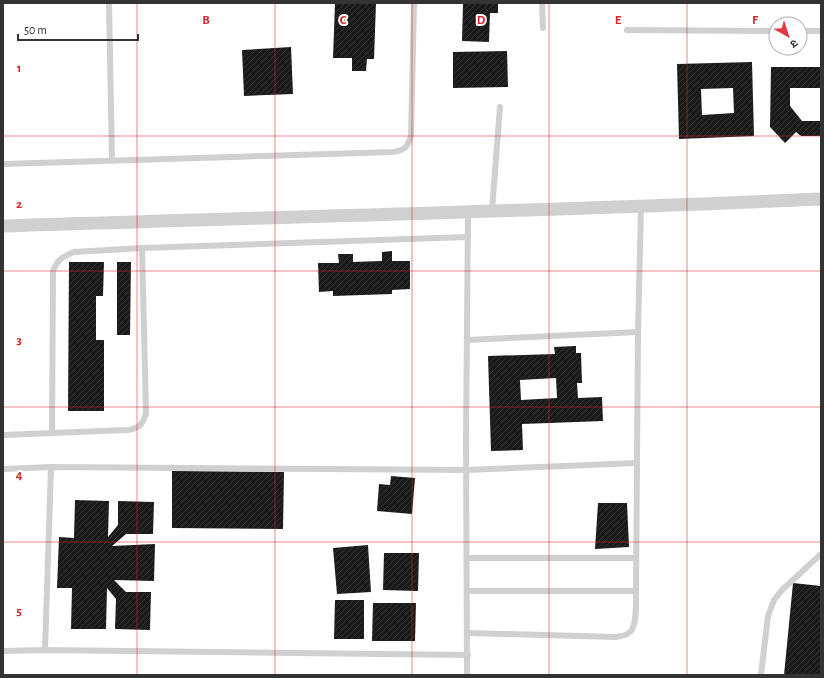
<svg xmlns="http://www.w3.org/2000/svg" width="824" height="678" viewBox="0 0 824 678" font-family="'Alegreya Sans','Noto Sans Devanagari',sans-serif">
	<defs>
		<pattern id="building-hatch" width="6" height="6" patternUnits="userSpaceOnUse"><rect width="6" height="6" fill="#1a1a1a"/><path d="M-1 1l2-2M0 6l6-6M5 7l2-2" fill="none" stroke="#333"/></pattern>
	</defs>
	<rect width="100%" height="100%" fill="#fff"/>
	<g fill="url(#building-hatch)" fill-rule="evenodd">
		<polygon points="335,3 376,3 374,59 367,59 366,71 352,71 352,58 333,58"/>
		<polygon points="463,3 498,3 498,13 490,13 489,42 462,41"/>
		<polygon points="291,47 293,94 244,96 242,50"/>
		<polygon points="507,51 508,87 453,88 453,52"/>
		<path d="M752,62L754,136L679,139L677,64ZM733,88L734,113L702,115L701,89Z"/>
		<polygon points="771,67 821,67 821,88 790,88 790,106 802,121 821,121 821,136 801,136 796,132 785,143 770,127"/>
		<polygon points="392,251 392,261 410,261 410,289 392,290 392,294 333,296 333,291 319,292 318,263 339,263 338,254 353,254 353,262 382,261 382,252"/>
		<polygon points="69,262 104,262 103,296 96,296 96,340 104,340 104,411 68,411"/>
		<polygon points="117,262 131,262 130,335 117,335"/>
		<path d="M576,346V353H581L582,383H577L578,398L602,397L603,421L522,424L523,450L491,451L488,356L555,354L554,347ZM556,378L557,398L521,400L520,380Z"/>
		<polygon points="172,471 284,472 283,529 172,528"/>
		<polygon points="391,476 415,478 412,514 377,511 379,484 390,485"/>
		<polygon points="75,500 109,501 108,537 118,525 118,501 154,502 153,534 126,534 112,546 155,544 154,581 114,580 126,592 151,592 150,630 115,629 116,599 107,588 106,629 71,629 72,588 57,588 59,537 74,538"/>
		<polygon points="598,503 627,503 629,547 595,549"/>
		<polygon points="368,545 371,592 337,594 333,548"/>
		<polygon points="384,553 419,553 418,591 383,590"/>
		<polygon points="793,583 821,586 821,675 784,675"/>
		<polygon points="335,600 364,600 364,639 334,639"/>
		<polygon points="373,603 416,603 415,641 372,641"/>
	</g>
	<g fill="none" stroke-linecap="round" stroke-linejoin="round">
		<g stroke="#d0d0d0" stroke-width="6">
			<polyline points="109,3 112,160"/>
			<polyline points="542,3 543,28"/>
			<polyline points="627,30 776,31"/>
			<polyline points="800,31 821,31"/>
			<path d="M3,164L393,152C405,150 407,148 411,136L414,3"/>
			<polyline points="492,210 500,107"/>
			<polyline points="467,340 638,332"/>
			<path d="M52,433L53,271C58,259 62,257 74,252L142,248L468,237"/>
			<path d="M3,435L128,430C140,428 143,424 146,413L142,248"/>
			<polyline points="3,469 51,467 466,470 637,463"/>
			<polyline points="467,558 636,558"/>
			<polyline points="468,591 636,591"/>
			<path d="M468,633L616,637C621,636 627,636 631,631C637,624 636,601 636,591L638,332L641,207"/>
			<polyline points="45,650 51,467"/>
			<polyline points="3,651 45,650 468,655"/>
			<polyline points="467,675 466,438 468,211"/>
			<polyline points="761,675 768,616 774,600 782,590 821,554"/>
		</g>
		<path stroke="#d0d0d0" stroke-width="13" d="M3,226C276,217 548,211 821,199"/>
	</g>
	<path fill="none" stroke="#d62828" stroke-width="1" stroke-opacity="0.55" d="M137,3V675M275,3V675M412,3V675M549,3V675M687,3V675M3,136H821M3,271H821M3,407H821M3,542H821"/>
	<g font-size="13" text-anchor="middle" font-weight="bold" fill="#d62828" stroke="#fff" stroke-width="4" stroke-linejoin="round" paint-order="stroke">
		<text x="206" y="24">B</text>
		<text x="343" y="24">C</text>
		<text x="481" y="24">D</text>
		<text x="618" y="24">E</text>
		<text x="755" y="24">F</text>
		<text x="19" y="72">1</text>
		<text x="19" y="208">2</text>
		<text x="19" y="344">3</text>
		<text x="19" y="479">4</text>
		<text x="19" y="615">5</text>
	</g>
	<rect width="824" height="678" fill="none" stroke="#333333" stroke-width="8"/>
	<g transform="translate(788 36) rotate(141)"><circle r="19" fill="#ffffff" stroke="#adadad"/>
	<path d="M0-3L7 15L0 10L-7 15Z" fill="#e63946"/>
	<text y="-6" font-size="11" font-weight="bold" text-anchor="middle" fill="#333333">उ</text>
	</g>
	<path d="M18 34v6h120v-6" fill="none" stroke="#333333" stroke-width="2"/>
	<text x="24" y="34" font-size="12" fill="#333333" stroke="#ffffff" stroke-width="3" paint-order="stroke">50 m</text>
</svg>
